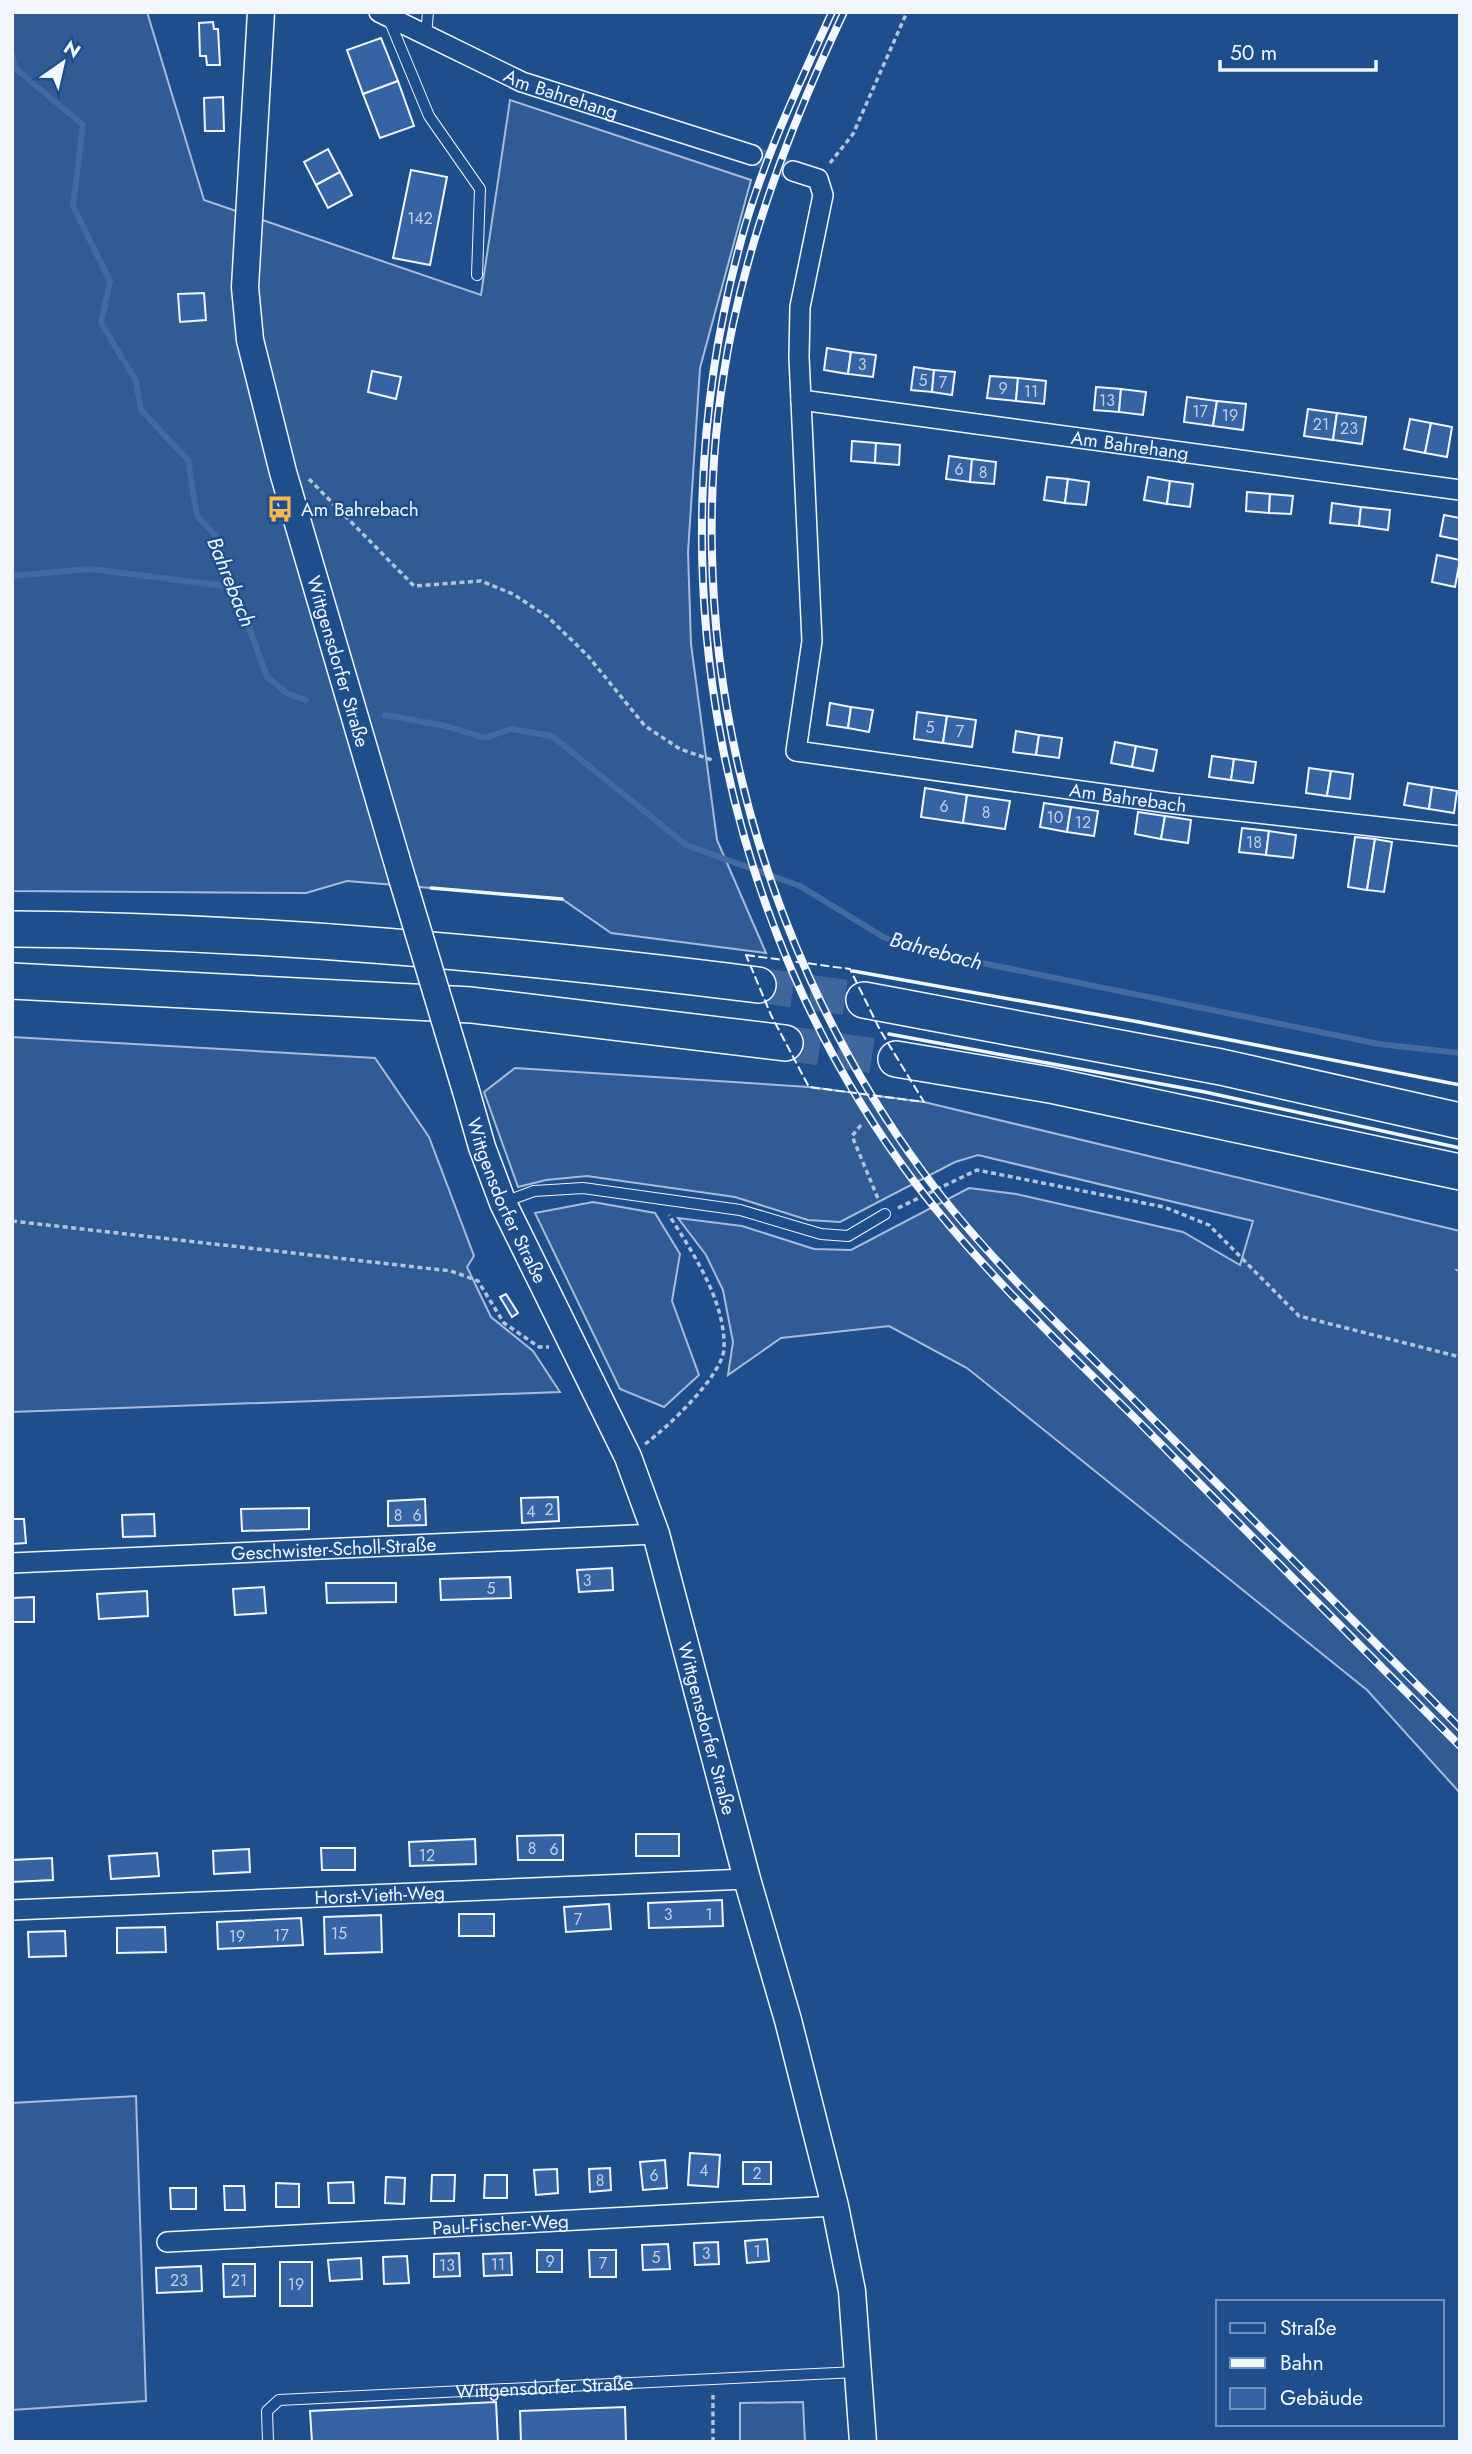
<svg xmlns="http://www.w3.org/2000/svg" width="1472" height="2454" viewBox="0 0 1472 2454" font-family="Jost,sans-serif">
	<rect width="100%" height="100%" fill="#1f4e8c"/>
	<g fill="#305b95" stroke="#a8bbd7" stroke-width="2">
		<polygon points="12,12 147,12 204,200 481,295 510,100 751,180 700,368 688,552 691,644 717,840 766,953 611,933 562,899 431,888 347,881 306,893 12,891"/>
		<polygon points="12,1037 375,1058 429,1137 474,1256 467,1267 491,1317 533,1351 560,1392 12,1412"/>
		<polygon points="515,1068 809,1087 924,1102 1460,1231 1460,1270 1457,1270 1460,1272 1460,1793 1367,1690 967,1368 889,1326 781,1338 728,1375 733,1342 723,1290 706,1255 678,1218 742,1226 814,1249 851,1250 969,1188 1016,1194 1183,1232 1240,1265 1253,1221 978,1155 955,1162 840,1222 808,1220 735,1197 587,1176 546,1180 518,1187 484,1092"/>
		<polygon points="593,1202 655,1213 680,1254 672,1301 699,1375 664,1407 620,1389 535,1213"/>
		<polygon points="136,2096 146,2401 12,2410 12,2103"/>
		<polygon points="803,2402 805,2442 740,2442 740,2403"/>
	</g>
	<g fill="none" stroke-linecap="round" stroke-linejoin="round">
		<g stroke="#446ba0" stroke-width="6">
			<polyline points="12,54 15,68 83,125 73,206 110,281 101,323 136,381 141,410 188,460 197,516 216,536 267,677 288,694 306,700"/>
			<polyline points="12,576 90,569 233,587"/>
			<polyline points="385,715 446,726 485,738 511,729 552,736 686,845 800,886 885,938 928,952 1379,1044 1460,1053"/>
		</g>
	</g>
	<g fill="#3563a3" stroke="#f2f6ff" stroke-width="2">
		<polygon points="213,22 214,29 218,29 220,65 207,65 206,56 200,56 199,23"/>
		<polygon points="381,38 398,81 363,94 347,50"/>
		<polygon points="398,81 414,126 380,138 363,94"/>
		<polygon points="223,97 224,131 205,131 204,98"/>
		<polygon points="328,149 340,172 316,185 304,162"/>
		<polygon points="411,170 447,177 430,265 393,258"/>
		<polygon points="340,172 352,195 328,208 316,185"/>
		<polygon points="204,293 206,320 180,322 178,294"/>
		<polygon points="827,348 851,352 848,374 824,370"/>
		<polygon points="851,352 876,355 873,377 848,374"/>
		<polygon points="914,367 934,370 932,392 911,390"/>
		<polygon points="934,370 955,372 952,395 932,392"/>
		<polygon points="372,371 401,377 396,399 368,392"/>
		<polygon points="990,376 1018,378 1016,401 987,398"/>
		<polygon points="1018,378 1046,381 1044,404 1016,401"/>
		<polygon points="1096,387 1121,389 1119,412 1094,410"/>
		<polygon points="1121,389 1146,392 1143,415 1119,412"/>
		<polygon points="1187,397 1217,401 1213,426 1184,422"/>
		<polygon points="1217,401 1246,404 1243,430 1213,426"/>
		<polygon points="1308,409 1337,413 1333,440 1304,436"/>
		<polygon points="1337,413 1366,417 1362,444 1333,440"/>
		<polygon points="1410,419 1431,423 1425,453 1404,449"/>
		<polygon points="1431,423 1452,427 1447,457 1425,453"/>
		<polygon points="852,441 876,443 875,463 851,461"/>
		<polygon points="876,443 900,445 899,465 875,463"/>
		<polygon points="949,456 972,459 970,482 946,479"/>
		<polygon points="972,459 996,462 994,484 970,482"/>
		<polygon points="1047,477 1068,479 1065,503 1044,500"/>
		<polygon points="1148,477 1170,481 1167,504 1144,500"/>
		<polygon points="1068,479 1089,482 1086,505 1065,503"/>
		<polygon points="1170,481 1193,484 1190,507 1167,504"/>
		<polygon points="1247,492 1270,494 1269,513 1246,511"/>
		<polygon points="1270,494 1293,496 1291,514 1269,513"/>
		<polygon points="1332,503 1361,507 1359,526 1330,523"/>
		<polygon points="1361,507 1390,510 1388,530 1359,526"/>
		<polygon points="1444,515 1460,518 1460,540 1440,536"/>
		<polygon points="1437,555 1460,560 1455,587 1432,582"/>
		<polygon points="830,703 851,707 848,728 827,725"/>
		<polygon points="851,707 873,710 869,732 848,728"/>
		<polygon points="917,712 947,716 943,743 914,739"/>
		<polygon points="947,716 976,720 972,747 943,743"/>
		<polygon points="1016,731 1039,735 1036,755 1013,752"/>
		<polygon points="1039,735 1062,738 1059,758 1036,755"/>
		<polygon points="1115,742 1136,746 1132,767 1111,763"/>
		<polygon points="1136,746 1157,750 1153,771 1132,767"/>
		<polygon points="1212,756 1234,759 1231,780 1209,777"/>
		<polygon points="1234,759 1256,762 1253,783 1231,780"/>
		<polygon points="1309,768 1331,771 1327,796 1306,793"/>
		<polygon points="1331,771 1353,774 1350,799 1327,796"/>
		<polygon points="1408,783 1432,787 1429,809 1404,805"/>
		<polygon points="1432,787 1457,791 1454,813 1429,809"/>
		<polygon points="925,788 967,795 963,823 921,817"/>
		<polygon points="967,795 1010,801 1005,829 963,823"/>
		<polygon points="1044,803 1071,807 1067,832 1040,827"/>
		<polygon points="1071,807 1098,811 1094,836 1067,832"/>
		<polygon points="1138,812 1165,816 1161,839 1135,834"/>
		<polygon points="1165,816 1191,820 1188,843 1161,839"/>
		<polygon points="1242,828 1269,831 1266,855 1239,852"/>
		<polygon points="1269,831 1296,835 1293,858 1266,855"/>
		<polygon points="1355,837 1375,839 1367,890 1348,887"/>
		<polygon points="1375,839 1392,842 1384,892 1367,890"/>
		<polygon points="506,1294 518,1313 512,1317 500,1297"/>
		<polygon points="558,1497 559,1521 522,1523 521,1498"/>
		<polygon points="425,1499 426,1525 388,1526 388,1501"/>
		<polygon points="309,1508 309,1529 242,1531 241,1509"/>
		<polygon points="154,1514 155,1536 123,1537 122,1515"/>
		<polygon points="12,1519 24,1519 26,1543 12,1544"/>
		<polygon points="612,1568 613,1590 579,1592 577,1570"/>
		<polygon points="510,1577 511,1598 441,1600 440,1579"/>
		<polygon points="326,1583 396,1583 396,1602 327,1603"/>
		<polygon points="264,1587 266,1613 235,1615 233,1589"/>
		<polygon points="147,1591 148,1616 99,1619 97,1594"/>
		<polygon points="34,1597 34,1622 12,1622 12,1598"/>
		<rect x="636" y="1834" width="43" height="22"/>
		<polygon points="563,1835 563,1860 518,1860 517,1836"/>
		<polygon points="475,1839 476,1864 410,1866 409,1842"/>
		<polygon points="321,1848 355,1848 355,1870 322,1870"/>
		<polygon points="249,1849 250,1872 214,1874 213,1851"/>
		<polygon points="157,1853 159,1876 111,1879 109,1856"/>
		<polygon points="52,1858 53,1880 12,1882 12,1860"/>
		<polygon points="722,1900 723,1926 649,1928 648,1903"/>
		<polygon points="609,1904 611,1929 566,1932 564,1907"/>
		<rect x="459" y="1914" width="35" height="22"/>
		<polygon points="381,1915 382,1952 325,1954 324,1917"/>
		<polygon points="301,1918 303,1945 218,1949 217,1922"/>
		<polygon points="165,1927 166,1952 117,1953 117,1928"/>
		<polygon points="65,1931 66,1956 29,1957 28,1932"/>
		<polygon points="690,2153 720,2155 718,2187 688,2185"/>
		<polygon points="665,2160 667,2188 643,2190 640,2162"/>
		<rect x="743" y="2162" width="28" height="22"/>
		<polygon points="610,2168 611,2190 590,2192 589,2169"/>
		<polygon points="557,2169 558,2193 536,2195 534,2170"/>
		<polygon points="432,2175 455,2175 454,2201 431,2201"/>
		<polygon points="485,2175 507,2175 507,2198 484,2198"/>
		<polygon points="386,2177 405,2178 404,2204 385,2203"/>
		<polygon points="353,2182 354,2203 329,2203 328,2183"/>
		<polygon points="276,2183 299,2184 299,2207 276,2207"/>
		<polygon points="224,2186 244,2186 245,2210 225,2210"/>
		<polygon points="170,2188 196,2188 196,2209 171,2209"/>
		<polygon points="767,2239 769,2261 747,2263 745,2241"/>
		<polygon points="718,2242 719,2264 695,2265 694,2243"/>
		<polygon points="668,2244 670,2269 643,2270 642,2245"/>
		<rect x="537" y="2250" width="25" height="22"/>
		<polygon points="589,2250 616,2250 616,2277 590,2277"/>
		<polygon points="459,2253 460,2276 434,2277 434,2254"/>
		<polygon points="511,2253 512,2275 484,2276 483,2254"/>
		<polygon points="407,2256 409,2283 384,2284 383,2257"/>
		<polygon points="361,2258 362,2279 330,2281 328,2260"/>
		<rect x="280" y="2262" width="32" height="44"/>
		<polygon points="223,2264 255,2264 255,2296 224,2297"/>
		<polygon points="201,2266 202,2291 157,2293 156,2268"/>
		<polygon points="496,2402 498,2442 312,2442 310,2411"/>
		<polygon points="625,2407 626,2442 521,2442 520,2411"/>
	</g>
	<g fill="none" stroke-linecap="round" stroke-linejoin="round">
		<polyline stroke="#3f679d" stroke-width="19" stroke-dasharray="19 10" stroke-linecap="butt" points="752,155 793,171"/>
		<g stroke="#3f679d" stroke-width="35" stroke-dasharray="35 18" stroke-linecap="butt">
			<polyline points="758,985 864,1000"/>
			<polyline points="785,1043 896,1059"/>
		</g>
		<g stroke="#f2f6ff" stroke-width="12">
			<g id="lane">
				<polyline points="388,17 429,116 480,189 477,275"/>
				<polyline points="426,36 428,12"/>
				<polyline points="504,1202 534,1191 583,1188 740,1210 821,1234 848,1236 885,1214"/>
				<path id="s1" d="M268,2442L267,2411L279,2400L857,2372"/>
			</g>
		</g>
		<g stroke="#f2f6ff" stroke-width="22">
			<g id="street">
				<path id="s2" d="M379,12L522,82L752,155"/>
				<path id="s3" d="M793,171L818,179L823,195L800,307L799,357L812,641L796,751L1168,803L1460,836"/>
				<path id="s4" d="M801,400L1460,490"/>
				<path id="s5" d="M12,1563L656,1534"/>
				<path id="s6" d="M12,1910L747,1879"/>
				<path id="s7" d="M167,2242L835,2206"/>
			</g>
		</g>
		<g stroke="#f2f6ff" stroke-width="29">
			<g id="secondary">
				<path id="s8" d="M261,12L245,287L250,340L283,472L402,878"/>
				<path id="s9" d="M466,1091L482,1147L503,1203L628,1457L656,1534L747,1879L788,2020L835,2206L852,2291L863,2442"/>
			</g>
		</g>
		<g stroke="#f2f6ff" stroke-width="38">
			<g id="highway">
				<path d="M12,929C262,931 511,954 758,985"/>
				<polyline points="12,981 471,1005 785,1043"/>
				<polyline points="864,1000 1221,1067 1460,1121"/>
				<polyline points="896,1059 1050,1085 1460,1172"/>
			</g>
		</g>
		<g stroke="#b3c4dc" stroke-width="3.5" stroke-dasharray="5 3.5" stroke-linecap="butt">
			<polyline points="830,163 853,134 907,12"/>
			<polyline points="309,479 414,586 481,581 513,594 548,617 588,656 645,726 680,749 712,760"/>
			<polyline points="861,1125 852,1136 879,1201"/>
			<polyline points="898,1208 977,1170 1164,1207 1209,1225 1299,1316 1460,1357"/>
			<polyline points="12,1221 451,1271 478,1281 504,1323 539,1347 549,1347"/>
			<path d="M645,1444C667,1428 722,1376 724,1349C726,1302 693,1253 669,1215"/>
			<polyline points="713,2442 713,2395"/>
		</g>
		<use href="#lane" stroke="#1f4e8c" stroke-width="10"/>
		<use href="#street" stroke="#1f4e8c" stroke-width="19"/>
		<use href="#secondary" stroke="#1f4e8c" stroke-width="26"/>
		<use href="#highway" stroke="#1f4e8c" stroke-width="35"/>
		<g stroke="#f2f6ff" stroke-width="8">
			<g id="rail">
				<path d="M832,12C797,89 760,166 739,248C654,566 716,920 916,1184C982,1270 1061,1345 1138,1421C1245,1530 1352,1638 1460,1746"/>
				<path d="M844,12C797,112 756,215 733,324C671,616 747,933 923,1172C986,1258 1066,1331 1141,1407C1247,1514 1353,1621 1460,1728"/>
			</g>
		</g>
		<use href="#rail" stroke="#1f4e8c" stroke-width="5" stroke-dasharray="16" stroke-linecap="butt"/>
		<g stroke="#f2f6ff" stroke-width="29" stroke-linecap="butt">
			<polyline id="secondary-bridge" points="402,878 466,1091"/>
		</g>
		<use href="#secondary-bridge" stroke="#1f4e8c" stroke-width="26"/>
		<polygon stroke="#f2f6ff" stroke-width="2" stroke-dasharray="9 3.5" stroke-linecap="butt" points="746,955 850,969 880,1030 924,1102 809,1087 771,1015"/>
		<g stroke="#f2f6ff" stroke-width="3.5">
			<polyline points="431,888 562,899"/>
			<polyline points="853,971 1139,1022 1460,1085"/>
			<polyline points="889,1034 1205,1092 1460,1148"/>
		</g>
	</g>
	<defs>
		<g id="bus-bare" transform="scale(2.1)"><path d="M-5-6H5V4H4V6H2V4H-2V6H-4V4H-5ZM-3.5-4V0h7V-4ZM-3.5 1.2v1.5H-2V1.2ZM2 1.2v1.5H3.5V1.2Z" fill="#ffb74d" stroke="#1f4e8c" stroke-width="2.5" paint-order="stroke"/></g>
	</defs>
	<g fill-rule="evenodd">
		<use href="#bus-bare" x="280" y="509"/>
	</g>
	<g text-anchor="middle" stroke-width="5" stroke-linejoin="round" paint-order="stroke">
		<g font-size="16" fill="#c3d1e8">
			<text x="420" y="224">142</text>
			<text x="862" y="370">3</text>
			<text x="923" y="386">5</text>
			<text x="943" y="388">7</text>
			<text x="1003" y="394">9</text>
			<text x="1031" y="397">11</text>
			<text x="1107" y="406">13</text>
			<text x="1200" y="417">17</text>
			<text x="1230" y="421">19</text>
			<text x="1321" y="430">21</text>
			<text x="1349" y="434">23</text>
			<text x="959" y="475">6</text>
			<text x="983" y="478">8</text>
			<text x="930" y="733">5</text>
			<text x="960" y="737">7</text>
			<text x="944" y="812">6</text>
			<text x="986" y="818">8</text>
			<text x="1055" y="823">10</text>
			<text x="1083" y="828">12</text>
			<text x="1254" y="848">18</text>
			<text x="549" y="1515">2</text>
			<text x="531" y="1517">4</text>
			<text x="398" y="1521">8</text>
			<text x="417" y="1521">6</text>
			<text x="587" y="1586">3</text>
			<text x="491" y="1594">5</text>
			<text x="532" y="1854">8</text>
			<text x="554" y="1855">6</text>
			<text x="427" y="1861">12</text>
			<text x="668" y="1920">3</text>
			<text x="709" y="1920">1</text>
			<text x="578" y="1925">7</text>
			<text x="339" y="1939">15</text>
			<text x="281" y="1941">17</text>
			<text x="237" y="1942">19</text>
			<text x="704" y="2176">4</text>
			<text x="757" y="2179">2</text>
			<text x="654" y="2181">6</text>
			<text x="600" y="2186">8</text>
			<text x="757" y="2257">1</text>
			<text x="706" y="2259">3</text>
			<text x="656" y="2263">5</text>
			<text x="550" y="2267">9</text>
			<text x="603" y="2269">7</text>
			<text x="498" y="2270">11</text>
			<text x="447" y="2271">13</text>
			<text x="179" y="2286">23</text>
			<text x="239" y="2286">21</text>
			<text x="296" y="2290">19</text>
		</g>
		<g font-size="19" fill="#f2f6ff" stroke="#1f4e8c">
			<text dy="7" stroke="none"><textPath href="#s2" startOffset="200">Am Bahrehang</textPath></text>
			<text dy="7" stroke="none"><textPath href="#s4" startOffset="332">Am Bahrehang</textPath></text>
			<text dy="7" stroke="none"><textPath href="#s8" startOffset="662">Wittgensdorfer Straße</textPath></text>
			<text dy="7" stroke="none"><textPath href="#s3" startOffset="938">Am Bahrebach</textPath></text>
			<text dy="7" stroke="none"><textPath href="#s9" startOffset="117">Wittgensdorfer Straße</textPath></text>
			<text dy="7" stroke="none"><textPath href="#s5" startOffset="322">Geschwister-Scholl-Straße</textPath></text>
			<text dy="7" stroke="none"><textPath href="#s9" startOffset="684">Wittgensdorfer Straße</textPath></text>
			<text dy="7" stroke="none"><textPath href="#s6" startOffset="368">Horst-Vieth-Weg</textPath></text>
			<text dy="7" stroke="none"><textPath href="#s7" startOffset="334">Paul-Fischer-Weg</textPath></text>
			<text dy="7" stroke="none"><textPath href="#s1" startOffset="313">Wittgensdorfer Straße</textPath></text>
		</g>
		<g font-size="19" fill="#f2f6ff" stroke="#1f4e8c" text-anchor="start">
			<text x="301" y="516">Am Bahrebach</text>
		</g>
		<g font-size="21" font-style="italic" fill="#f2f6ff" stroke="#1f4e8c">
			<text transform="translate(231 582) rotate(68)" y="7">Bahrebach</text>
			<text transform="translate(936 951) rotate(15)" y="7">Bahrebach</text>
		</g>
	</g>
	<rect width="1472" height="2454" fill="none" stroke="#f2f6ff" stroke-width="28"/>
	<rect x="1216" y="2300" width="228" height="126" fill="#1f4e8c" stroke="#7391ba" stroke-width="2"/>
	<rect x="1230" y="2323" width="35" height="10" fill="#1f4e8c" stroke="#7391ba" stroke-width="2"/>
	<text x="1280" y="2335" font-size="21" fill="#f2f6ff">Straße</text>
	<rect x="1230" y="2358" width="35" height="10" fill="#f2f6ff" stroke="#7391ba" stroke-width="2"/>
	<text x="1280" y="2370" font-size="21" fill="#f2f6ff">Bahn</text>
	<rect x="1230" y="2388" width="35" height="21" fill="#3563a3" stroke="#7391ba" stroke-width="2"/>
	<text x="1280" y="2405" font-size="21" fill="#f2f6ff">Gebäude</text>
	<g transform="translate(63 63) rotate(34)" stroke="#1f4e8c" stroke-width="5" paint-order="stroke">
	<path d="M0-5L12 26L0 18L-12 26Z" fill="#f2f6ff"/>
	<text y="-10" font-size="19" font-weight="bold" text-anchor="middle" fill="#f2f6ff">N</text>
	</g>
	<path d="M1220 60v10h156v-10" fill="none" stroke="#f2f6ff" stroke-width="3.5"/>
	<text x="1230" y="60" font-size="21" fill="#f2f6ff" stroke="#1f4e8c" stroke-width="5" paint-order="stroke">50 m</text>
</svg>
